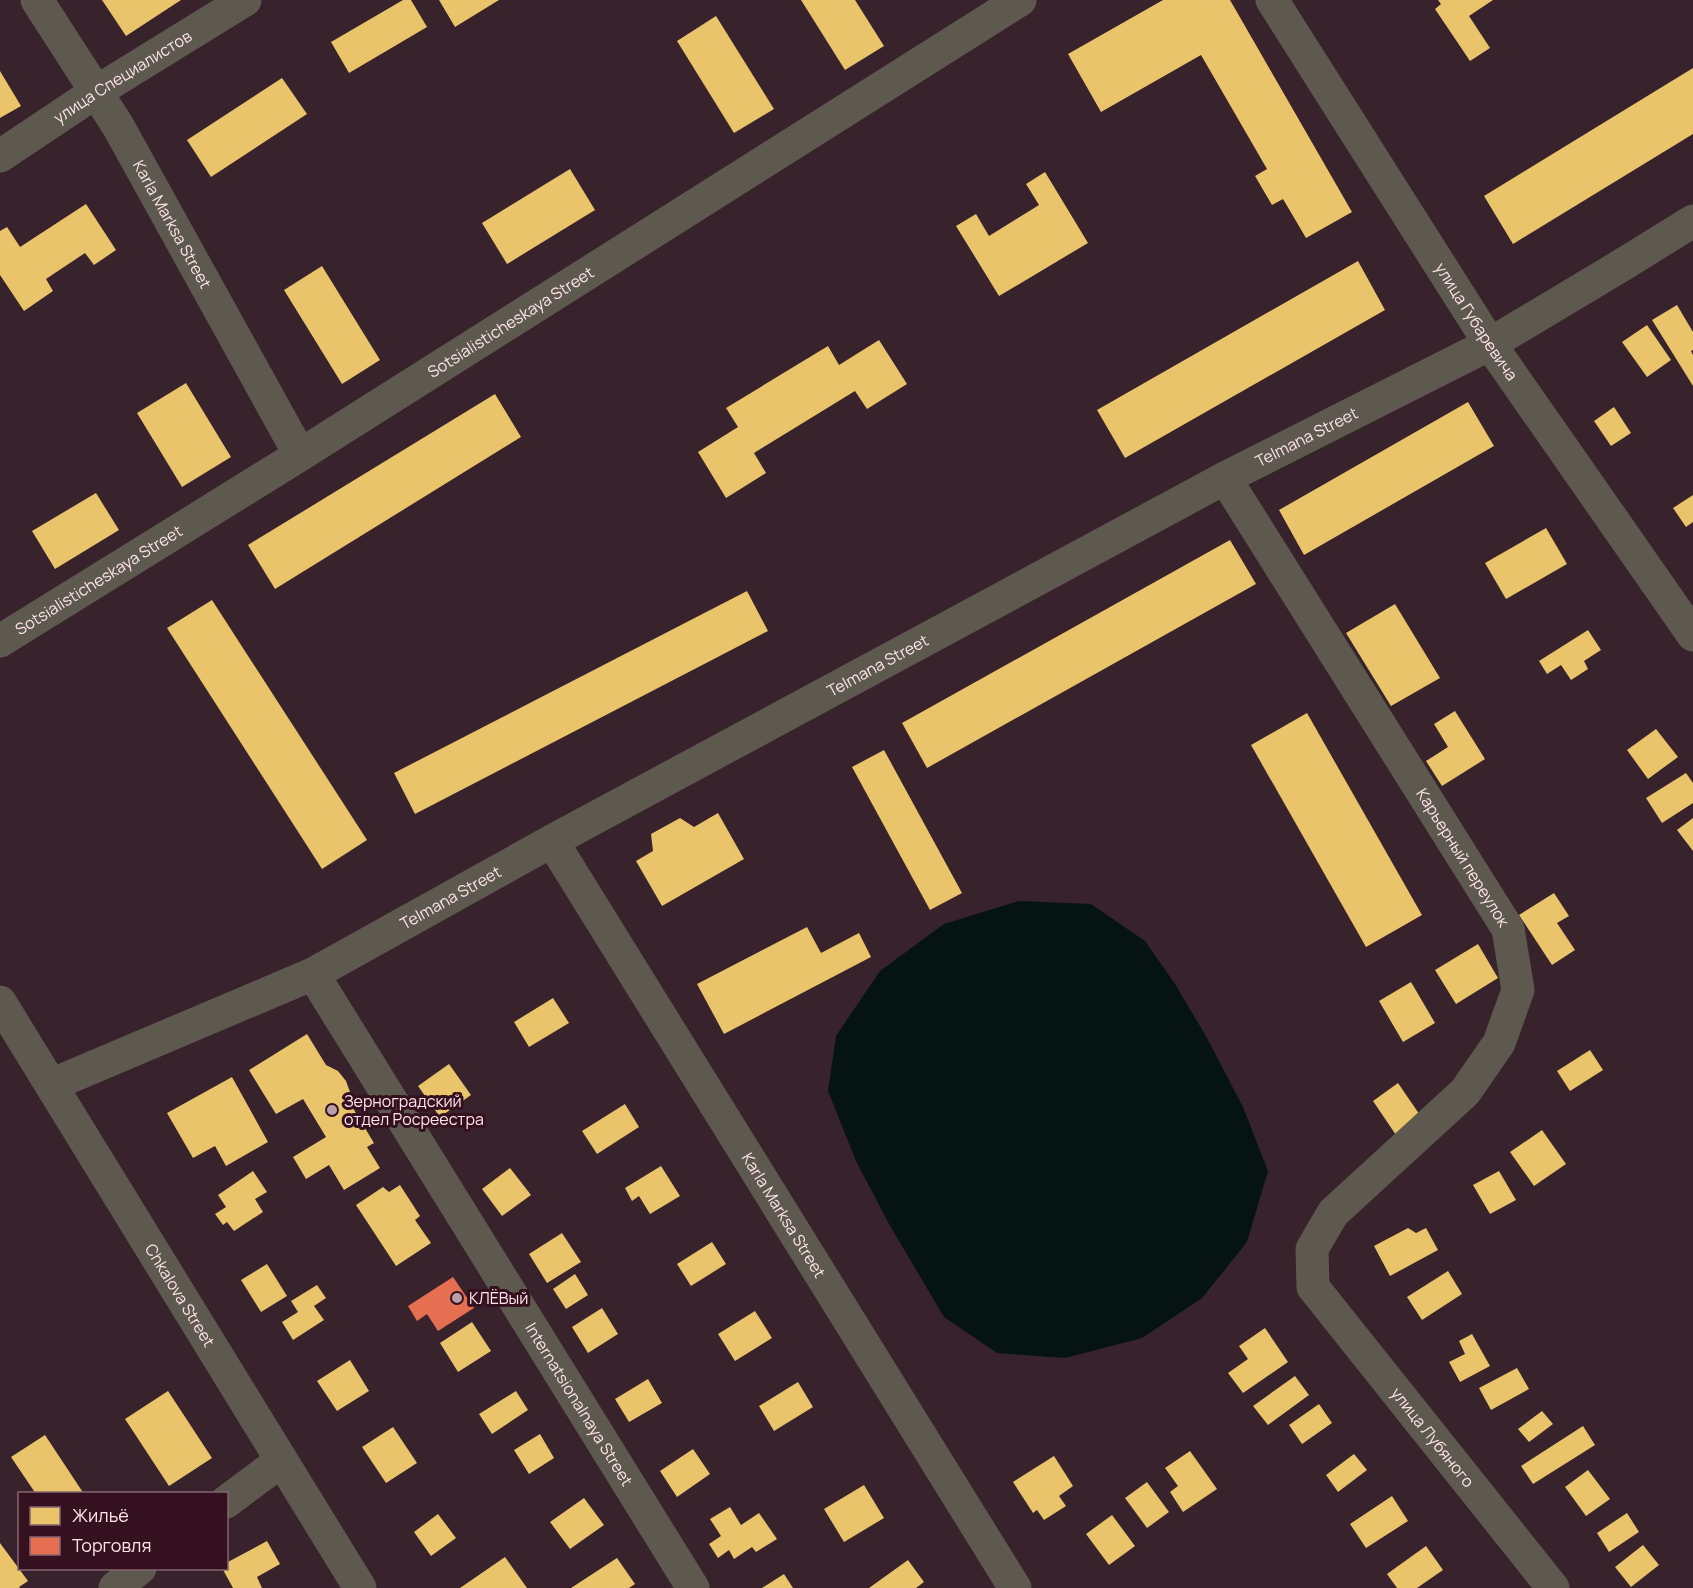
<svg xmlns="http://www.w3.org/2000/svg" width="1693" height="1588" viewBox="0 0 1693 1588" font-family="Manrope,sans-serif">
	<rect width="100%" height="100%" fill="#38222b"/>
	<polygon fill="#051411" points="1019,901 1091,904 1145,941 1175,984 1207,1038 1243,1107 1268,1171 1247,1242 1202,1298 1142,1338 1065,1358 997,1353 944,1317 889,1224 856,1161 828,1091 836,1036 880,971 944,924"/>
	<g fill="#e9c46a">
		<polygon points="102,0 181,0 126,36"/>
		<polygon points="403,0 411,0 427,27 349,73 331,42"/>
		<polygon points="439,0 499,0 455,27"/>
		<polygon points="801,0 855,0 884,46 845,70"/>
		<polygon points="1163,0 1230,0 1352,212 1306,238 1283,199 1272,205 1255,176 1267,169 1201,55 1101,112 1068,54"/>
		<polygon points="1438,0 1493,0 1469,16 1490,48 1470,61 1435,9 1441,4"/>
		<polygon points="716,16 774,109 734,133 677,41"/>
		<polygon points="1693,68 1693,134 1513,244 1484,196"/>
		<polygon points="0,71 21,106 0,118"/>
		<polygon points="282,78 307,114 211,177 187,140"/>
		<polygon points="570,169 595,210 507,264 482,223"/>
		<polygon points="1045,172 1088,243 999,296 956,226 976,214 989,236 1039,205 1026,184"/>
		<polygon points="86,204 116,250 94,265 85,253 46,279 53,291 24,311 0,275 0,231 7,227 20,247"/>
		<polygon points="1358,261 1385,310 1125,458 1097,410"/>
		<polygon points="322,266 380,360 342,384 284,290"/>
		<polygon points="1677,305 1693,332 1693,350 1691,351 1693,355 1693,386 1652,320"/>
		<polygon points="1647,325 1671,360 1647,377 1622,342"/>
		<polygon points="879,340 907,384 867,409 855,391 754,453 766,473 726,498 698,452 738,427 726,408 828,346 839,365"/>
		<polygon points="186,383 231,457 182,487 137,413"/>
		<polygon points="495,394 521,437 275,589 248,545"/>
		<polygon points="1468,402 1494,446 1304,555 1279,510"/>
		<polygon points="1614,407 1631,433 1611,446 1594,421"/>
		<polygon points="96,493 119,530 55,569 32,531"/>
		<polygon points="1693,495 1693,522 1686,527 1673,508"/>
		<polygon points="1546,528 1567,564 1506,599 1485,563"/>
		<polygon points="1230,540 1256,584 927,768 902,723"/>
		<polygon points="747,591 768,631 415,814 394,773"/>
		<polygon points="212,600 367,840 322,869 167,628"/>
		<polygon points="1395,604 1440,678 1391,706 1346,633"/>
		<polygon points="1588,630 1601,650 1584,661 1588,669 1571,680 1561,665 1547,674 1539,661"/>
		<polygon points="1455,711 1485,759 1442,786 1426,761 1448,747 1434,724"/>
		<polygon points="1307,713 1422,915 1366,947 1251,745"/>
		<polygon points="1656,729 1678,757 1648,779 1627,750"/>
		<polygon points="884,750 962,893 930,910 852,767"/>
		<polygon points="1686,773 1693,783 1693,803 1662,823 1646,798"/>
		<polygon points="718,813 744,859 662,906 636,861 653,851 651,834 680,818 694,827"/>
		<polygon points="1693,818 1693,851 1677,830"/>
		<polygon points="1554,893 1569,916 1557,923 1575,950 1552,965 1519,915"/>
		<polygon points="807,927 821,953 859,933 871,957 724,1034 697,984"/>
		<polygon points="1478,944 1498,978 1456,1004 1435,970"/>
		<polygon points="1411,982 1435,1023 1403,1042 1379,1001"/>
		<polygon points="553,998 569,1023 529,1047 514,1022"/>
		<polygon points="307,1034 326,1065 338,1071 346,1081 350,1092 351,1105 374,1143 367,1147 380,1168 344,1190 329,1165 306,1179 293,1157 326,1137 303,1099 276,1114 249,1070"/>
		<polygon points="1590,1050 1603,1070 1570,1091 1557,1071"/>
		<polygon points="449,1064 471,1095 440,1117 418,1086"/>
		<polygon points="232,1077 268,1142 226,1166 215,1146 193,1158 167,1113"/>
		<polygon points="1398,1083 1424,1121 1398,1138 1373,1101"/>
		<polygon points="625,1104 639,1127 597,1154 582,1131"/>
		<polygon points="1542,1130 1566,1164 1534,1186 1510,1152"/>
		<polygon points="661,1166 680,1196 650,1214 639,1196 632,1201 625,1188"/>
		<polygon points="510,1168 531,1195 502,1216 482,1189"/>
		<polygon points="253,1171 267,1192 255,1199 263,1212 234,1231 227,1222 223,1225 215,1214 226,1207 218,1195"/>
		<polygon points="1499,1171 1516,1200 1490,1214 1473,1185"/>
		<polygon points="400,1185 420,1216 415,1220 431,1243 396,1266 356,1205 383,1187 389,1192"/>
		<polygon points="1408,1228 1416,1233 1426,1228 1438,1250 1390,1276 1374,1246"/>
		<polygon points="562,1233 581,1262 547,1283 529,1254"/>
		<polygon points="712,1242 726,1264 691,1286 677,1264"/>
		<polygon points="267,1264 287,1296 261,1312 241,1280"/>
		<polygon points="1448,1271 1462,1294 1422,1320 1407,1297"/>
		<polygon points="575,1274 588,1295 566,1309 553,1289"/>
		<polygon points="317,1285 326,1298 314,1306 324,1320 293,1340 282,1322 298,1312 291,1301"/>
		<polygon points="602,1308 618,1334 588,1353 572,1327"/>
		<polygon points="755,1311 772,1338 735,1361 718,1334"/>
		<polygon points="472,1322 491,1351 458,1372 440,1343"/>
		<polygon points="1265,1328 1288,1362 1243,1393 1228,1373 1248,1359 1239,1346"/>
		<polygon points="1472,1334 1490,1366 1460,1382 1449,1362 1465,1354 1459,1341"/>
		<polygon points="350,1360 369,1391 337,1411 317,1381"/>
		<polygon points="1517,1368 1529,1389 1491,1410 1479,1388"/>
		<polygon points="1295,1376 1309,1395 1268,1425 1253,1406"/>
		<polygon points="648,1379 662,1403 629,1422 615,1399"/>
		<polygon points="798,1382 813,1407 774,1431 759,1406"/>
		<polygon points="168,1391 212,1458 169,1486 125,1419"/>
		<polygon points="516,1391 528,1410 492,1434 479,1414"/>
		<polygon points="1319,1404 1332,1423 1302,1444 1289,1425"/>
		<polygon points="1542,1411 1553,1424 1529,1442 1518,1429"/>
		<polygon points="1583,1426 1595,1445 1533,1484 1521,1466"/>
		<polygon points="393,1427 417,1463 386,1483 362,1447"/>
		<polygon points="540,1434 554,1458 529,1474 514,1450"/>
		<polygon points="45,1435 84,1494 36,1494 11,1457"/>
		<polygon points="693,1449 710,1474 677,1497 660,1471"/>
		<polygon points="1190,1451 1217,1489 1183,1512 1170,1492 1178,1486 1165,1468"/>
		<polygon points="1354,1454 1367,1470 1338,1492 1326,1475"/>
		<polygon points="1054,1456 1073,1486 1059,1496 1066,1506 1044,1520 1037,1510 1033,1513 1013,1482"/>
		<polygon points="1588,1470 1610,1499 1586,1516 1565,1487"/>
		<polygon points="1147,1482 1169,1512 1147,1528 1125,1498"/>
		<polygon points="864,1485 884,1518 844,1542 824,1509"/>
		<polygon points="1392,1496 1408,1521 1366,1548 1350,1524"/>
		<polygon points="584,1498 604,1525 570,1549 550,1522"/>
		<polygon points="730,1507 741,1525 759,1513 777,1539 756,1552 752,1547 734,1559 729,1550 718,1558 709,1544 721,1536 710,1519"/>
		<polygon points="1627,1513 1639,1532 1609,1552 1597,1533"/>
		<polygon points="438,1514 456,1538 431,1556 414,1532"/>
		<polygon points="1112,1515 1135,1546 1109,1565 1086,1534"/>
		<polygon points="267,1541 280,1564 257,1577 262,1588 233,1588 222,1568 226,1568 226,1563"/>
		<polygon points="0,1543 28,1581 19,1587 20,1588 0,1588"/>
		<polygon points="1643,1545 1659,1565 1631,1587 1615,1567"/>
		<polygon points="1426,1546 1443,1570 1417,1588 1397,1588 1387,1574"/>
		<polygon points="505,1557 527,1588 460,1588"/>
		<polygon points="617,1558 635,1584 629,1588 571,1588"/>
		<polygon points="908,1560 924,1582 916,1588 869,1588"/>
		<polygon points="784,1574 793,1588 762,1588"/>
	</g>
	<polygon fill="#e76f51" points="453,1277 474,1308 438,1331 427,1314 417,1321 408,1306"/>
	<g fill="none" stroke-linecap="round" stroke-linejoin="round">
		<g stroke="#5d594f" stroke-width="33">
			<path id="s1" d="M37,0L118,126L300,455"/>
			<path id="s2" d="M1272,0L1490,344L1693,635"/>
			<path id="s3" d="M0,156L96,92L245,0"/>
			<path id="s4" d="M1225,478L1508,929L1518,990L1499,1043L1465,1092L1333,1213L1312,1249L1313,1287L1553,1588"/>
			<path id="s5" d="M0,641L300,455L1020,0"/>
			<path id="s6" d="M552,841L1015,1588"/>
			<path id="s7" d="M313,974L693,1588"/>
			<path id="s8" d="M0,1002L360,1588"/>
			<path id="s9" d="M51,1085L313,974L552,841L1225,478L1490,344L1622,265L1693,221"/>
			<polyline points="226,1502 281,1461"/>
			<polyline points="115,1588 140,1568"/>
		</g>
	</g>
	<g fill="#b99fa8" stroke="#35101f" stroke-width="2">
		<circle cx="332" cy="1110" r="6"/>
		<circle cx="457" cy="1298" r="6"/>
	</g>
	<g text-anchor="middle" stroke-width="6" stroke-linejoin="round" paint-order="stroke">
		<g font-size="16" fill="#fee3eb" stroke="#35101f">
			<text dy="6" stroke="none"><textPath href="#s3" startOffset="146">улица Специалистов</textPath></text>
			<text dy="6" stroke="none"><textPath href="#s1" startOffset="262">Karla Marksa Street</textPath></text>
			<text dy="6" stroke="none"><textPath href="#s2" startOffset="381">улица Губаревича</textPath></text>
			<text dy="6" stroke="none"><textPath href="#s5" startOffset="602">Sotsialisticheskaya Street</textPath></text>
			<text dy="6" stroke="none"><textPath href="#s9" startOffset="1414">Telmana Street</textPath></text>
			<text dy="6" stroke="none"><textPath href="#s5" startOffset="116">Sotsialisticheskaya Street</textPath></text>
			<text dy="6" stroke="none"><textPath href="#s9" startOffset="928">Telmana Street</textPath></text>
			<text dy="6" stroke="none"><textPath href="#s4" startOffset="448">Карьерный переулок</textPath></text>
			<text dy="6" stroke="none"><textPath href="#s9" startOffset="442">Telmana Street</textPath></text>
			<text dy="6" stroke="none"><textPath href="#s6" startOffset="440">Karla Marksa Street</textPath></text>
			<text dy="6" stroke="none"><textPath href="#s8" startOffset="344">Chkalova Street</textPath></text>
			<text dy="6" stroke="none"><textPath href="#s7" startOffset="506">Internatsionalnaya Street</textPath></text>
			<text dy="6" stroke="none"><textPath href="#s4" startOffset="1161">улица Лубяного</textPath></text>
		</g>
		<g font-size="16" fill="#fee3eb" stroke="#35101f" text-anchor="start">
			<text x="344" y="1107">Зерноградский<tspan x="344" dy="18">отдел Росреестра</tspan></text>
			<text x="469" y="1304">КЛЁВый</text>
		</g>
	</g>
	<rect x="18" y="1492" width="210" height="78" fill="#35101f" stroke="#856471" stroke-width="1.5"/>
	<rect x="30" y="1507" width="30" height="18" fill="#e9c46a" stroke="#856471" stroke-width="1.5"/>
	<text x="72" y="1522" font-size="18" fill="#fee3eb">Жильё</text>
	<rect x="30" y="1537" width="30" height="18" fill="#e76f51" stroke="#856471" stroke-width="1.5"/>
	<text x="72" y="1552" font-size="18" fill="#fee3eb">Торговля</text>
</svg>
